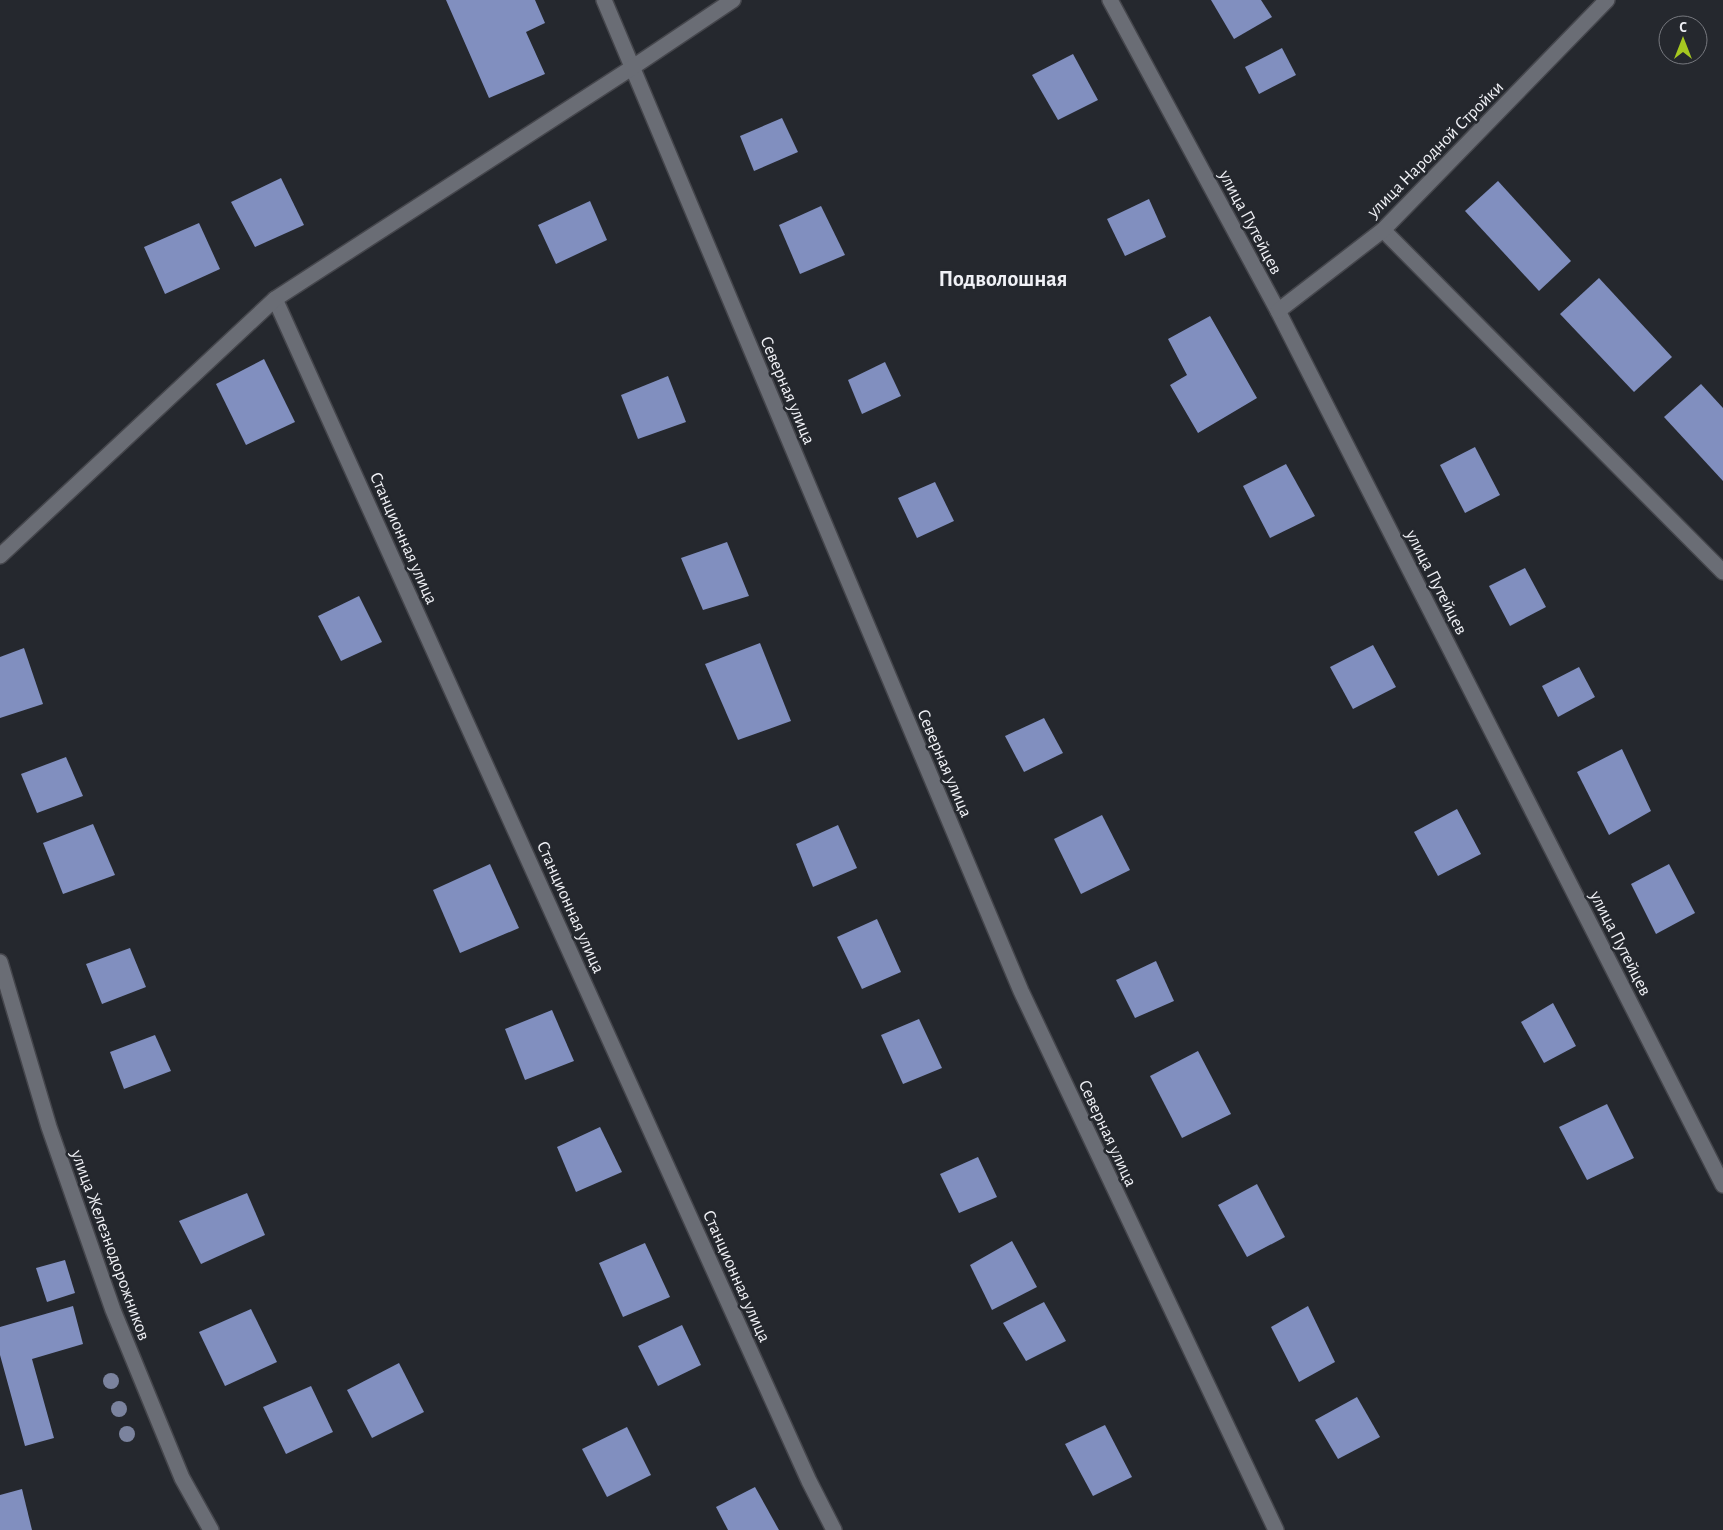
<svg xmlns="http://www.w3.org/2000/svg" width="1723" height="1530" viewBox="0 0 1723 1530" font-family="'Alegreya Sans',sans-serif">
	<rect width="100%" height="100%" fill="#25282e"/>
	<g fill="#818fbf">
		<polygon points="446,0 535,0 545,23 526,32 545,74 489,98"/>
		<polygon points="1211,0 1261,0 1272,17 1234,39"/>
		<polygon points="1282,48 1296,75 1259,94 1245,67"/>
		<polygon points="1073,54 1098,100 1058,120 1032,75"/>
		<polygon points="782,118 798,152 754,171 740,136"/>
		<polygon points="281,178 304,225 255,247 231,202"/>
		<polygon points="1498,181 1571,261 1539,291 1465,211"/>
		<polygon points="1149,199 1166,237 1125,256 1107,219"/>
		<polygon points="590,201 607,240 556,264 538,225"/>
		<polygon points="821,206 845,255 800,274 779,225"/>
		<polygon points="199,223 220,269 165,294 144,247"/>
		<polygon points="1599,278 1672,357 1634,392 1560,314"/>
		<polygon points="1210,316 1257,398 1198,433 1170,385 1187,375 1168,339"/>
		<polygon points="264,359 295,422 246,445 216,384"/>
		<polygon points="885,362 901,396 862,414 848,380"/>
		<polygon points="668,376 686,422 638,439 621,395"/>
		<polygon points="1701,384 1723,408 1723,481 1664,417"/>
		<polygon points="1475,447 1500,495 1465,513 1440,465"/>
		<polygon points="1286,464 1315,516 1270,538 1243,486"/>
		<polygon points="935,482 954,521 917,538 898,498"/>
		<polygon points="727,542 749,596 703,610 681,558"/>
		<polygon points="1525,568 1546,607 1510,626 1489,586"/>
		<polygon points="359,596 382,642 341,661 318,616"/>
		<polygon points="760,643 791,721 738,740 705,664"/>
		<polygon points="1373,645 1396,687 1353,709 1330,667"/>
		<polygon points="24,648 43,704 0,718 0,657"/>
		<polygon points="1579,667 1595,697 1558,717 1542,686"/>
		<polygon points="1044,718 1063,753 1024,772 1005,736"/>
		<polygon points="1622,749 1651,811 1609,835 1577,772"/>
		<polygon points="66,757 83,796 37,813 21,774"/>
		<polygon points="1457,809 1481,854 1438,876 1414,832"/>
		<polygon points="1102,815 1130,870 1081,894 1054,839"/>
		<polygon points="93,824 115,875 63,894 43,843"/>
		<polygon points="838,825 857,868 813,887 796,844"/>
		<polygon points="490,864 519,928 460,953 433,890"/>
		<polygon points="1669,864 1695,913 1656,934 1631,884"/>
		<polygon points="877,919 901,972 862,989 837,937"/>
		<polygon points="130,948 146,987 102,1004 86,964"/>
		<polygon points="1156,961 1174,1001 1135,1018 1116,980"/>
		<polygon points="1553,1003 1576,1046 1544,1063 1521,1022"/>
		<polygon points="552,1010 574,1061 525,1080 505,1029"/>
		<polygon points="919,1019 942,1068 903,1084 881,1035"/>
		<polygon points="155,1035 171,1071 124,1089 110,1052"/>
		<polygon points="1198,1051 1231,1114 1182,1138 1150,1076"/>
		<polygon points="1607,1104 1634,1158 1587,1180 1559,1127"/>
		<polygon points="600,1127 622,1172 576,1192 557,1147"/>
		<polygon points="978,1157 997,1197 959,1213 940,1174"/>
		<polygon points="1257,1184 1285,1237 1247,1257 1218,1205"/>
		<polygon points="247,1193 265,1235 201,1264 179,1221"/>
		<polygon points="1012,1241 1037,1287 992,1310 970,1265"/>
		<polygon points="645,1243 670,1297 623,1317 599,1263"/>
		<polygon points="65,1260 75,1293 47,1302 36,1268"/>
		<polygon points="1044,1302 1066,1341 1026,1361 1003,1323"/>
		<polygon points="73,1306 83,1344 32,1359 54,1438 25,1446 0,1355 0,1327"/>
		<polygon points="1308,1306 1335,1362 1299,1382 1271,1327"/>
		<polygon points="251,1309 277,1362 225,1386 199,1332"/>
		<polygon points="682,1325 701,1365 658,1386 638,1346"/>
		<polygon points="399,1363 424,1412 372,1438 347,1390"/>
		<polygon points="311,1386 333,1432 286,1454 263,1407"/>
		<polygon points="1357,1397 1380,1437 1338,1459 1315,1420"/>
		<polygon points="1105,1425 1132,1477 1093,1496 1065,1444"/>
		<polygon points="627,1427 651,1475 607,1497 582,1449"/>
		<polygon points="755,1487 779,1530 728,1530 716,1507"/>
		<polygon points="22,1489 32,1530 0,1530 0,1495"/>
	</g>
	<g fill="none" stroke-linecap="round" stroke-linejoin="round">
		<g stroke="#45464c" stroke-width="18">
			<g id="street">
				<polyline points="604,0 1021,991 1276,1530"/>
				<polyline points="1110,0 1278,311 1723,1185"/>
				<polyline points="1383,230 1723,572"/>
				<polyline points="275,299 809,1481 834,1530"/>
				<polyline points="1278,311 1383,230 1607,0"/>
				<polyline points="0,556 275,299 633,67 733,0"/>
				<polyline points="0,962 49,1127 113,1310 182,1478 211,1530"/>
			</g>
		</g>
		<use href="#street" stroke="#6a6d75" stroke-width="15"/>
	</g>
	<g fill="#7b839e">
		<circle cx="111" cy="1381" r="8"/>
		<circle cx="119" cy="1409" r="8"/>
		<circle cx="127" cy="1434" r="8"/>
	</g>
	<g text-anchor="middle" stroke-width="5" stroke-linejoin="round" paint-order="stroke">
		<g font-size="18" fill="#f0f1f6" stroke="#25282e">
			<text transform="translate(1435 149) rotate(-45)" y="6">улица Народной Стройки</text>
			<text transform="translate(1251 222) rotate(62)" y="6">улица Путейцев</text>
			<text transform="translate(788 390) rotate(67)" y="6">Северная улица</text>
			<text transform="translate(404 538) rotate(66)" y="6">Станционная улица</text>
			<text transform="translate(1437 582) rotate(63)" y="6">улица Путейцев</text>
			<text transform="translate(945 763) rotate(67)" y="6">Северная улица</text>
			<text transform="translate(571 907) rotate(66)" y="6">Станционная улица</text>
			<text transform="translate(1621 943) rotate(63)" y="6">улица Путейцев</text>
			<text transform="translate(1108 1133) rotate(65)" y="6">Северная улица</text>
			<text transform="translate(111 1245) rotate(70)" y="6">улица Железнодорожников</text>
			<text transform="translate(737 1276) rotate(66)" y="6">Станционная улица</text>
		</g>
		<g font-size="22" font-weight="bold" fill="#f0f1f6" stroke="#25282e">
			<text x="1003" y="286">Подволошная</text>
		</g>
	</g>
	<g transform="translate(1683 40)"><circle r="24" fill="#25282e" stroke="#76787e"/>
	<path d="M0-4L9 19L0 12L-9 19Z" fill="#a6c820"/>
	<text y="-8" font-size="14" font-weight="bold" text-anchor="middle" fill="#f0f1f6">С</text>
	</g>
</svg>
